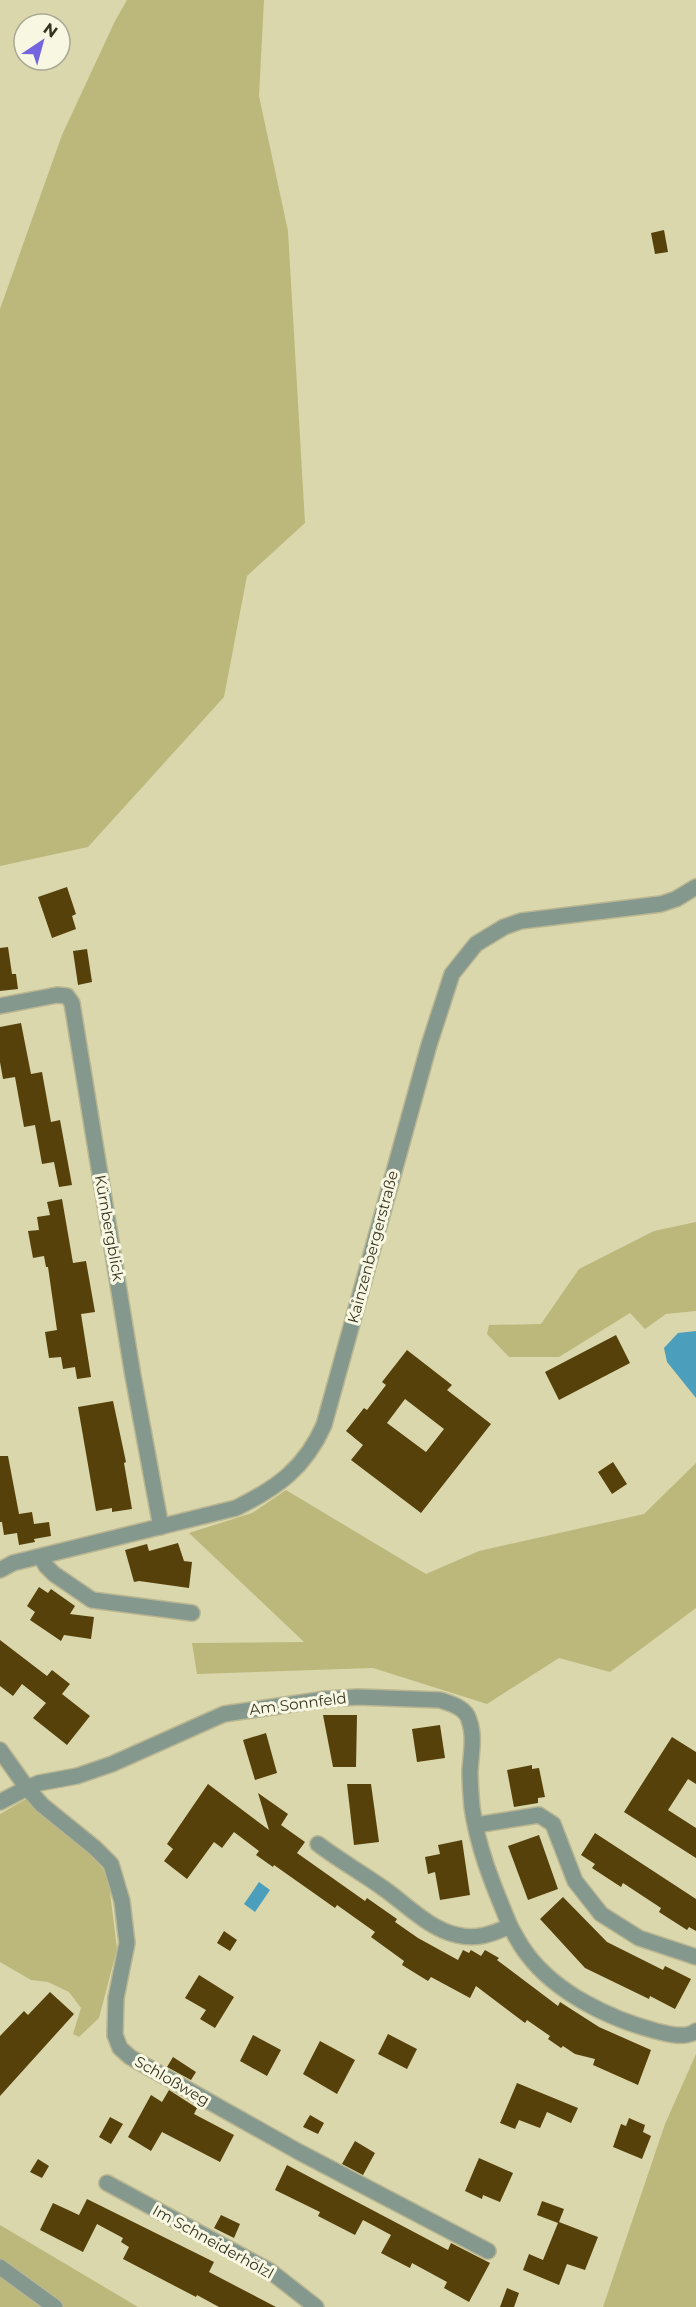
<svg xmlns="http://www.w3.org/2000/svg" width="696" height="2307" viewBox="0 0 696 2307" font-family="Montserrat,sans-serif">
	<rect width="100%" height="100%" fill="#dad7ad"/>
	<g fill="#bcb87b">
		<polygon points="127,0 264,0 259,96 288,231 305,523 247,576 224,697 88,847 0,866 0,309 62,135 115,21"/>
		<polygon points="696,1222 696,1311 666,1314 645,1329 630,1313 559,1357 509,1357 487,1334 489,1325 541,1324 579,1269 654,1231"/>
		<polygon points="696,1463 696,1608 610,1672 559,1658 487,1704 373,1668 197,1674 192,1643 304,1642 189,1533 252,1513 286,1490 426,1574 479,1551 644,1514"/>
		<polygon points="26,1799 88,1852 103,1869 109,1884 117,1949 99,2018 79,2037 73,2034 81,2008 69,1992 48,1982 31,1980 0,1962 0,1814"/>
		<polygon points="696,2054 696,2307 603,2307 665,2124"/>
		<polygon points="0,2225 138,2307 0,2307"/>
	</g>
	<g fill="#4b9ebc">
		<polygon points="696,1331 696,1398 667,1362 664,1348 678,1333"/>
		<polygon points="259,1882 270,1890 255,1912 244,1904"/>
	</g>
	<g fill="#56410a" fill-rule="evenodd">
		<polygon points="664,230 668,252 655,254 651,233"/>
		<polygon points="67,887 76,914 72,916 76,929 52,938 38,897"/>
		<polygon points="8,947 12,974 16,974 18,989 0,991 0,948"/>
		<polygon points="87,949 92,982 78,985 73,951"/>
		<polygon points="21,1023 31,1074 42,1072 51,1122 60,1120 72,1185 59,1187 54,1162 42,1164 35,1125 24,1127 15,1077 3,1079 0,1062 0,1027"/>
		<polygon points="62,1199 73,1263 86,1261 95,1312 81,1314 91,1377 77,1379 75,1367 63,1369 61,1357 49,1358 45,1332 57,1330 48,1267 46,1267 44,1256 33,1258 28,1231 39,1230 37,1217 50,1215 47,1202"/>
		<polygon points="616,1335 630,1363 559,1400 545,1372"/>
		<path d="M407,1350L452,1385L447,1390L491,1424L421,1513L351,1460L363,1445L346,1431L364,1408L367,1410L386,1385L382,1382ZM405,1399L444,1429L426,1452L387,1423Z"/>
		<polygon points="113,1401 126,1462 124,1463 132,1509 112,1512 112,1508 96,1511 78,1407"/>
		<polygon points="0,1456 8,1456 19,1514 32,1512 34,1524 49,1522 51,1536 34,1539 35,1542 19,1545 17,1533 4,1535 2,1522 0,1522"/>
		<polygon points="613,1462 627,1484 612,1494 598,1472"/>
		<polygon points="178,1543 184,1561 192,1562 189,1588 139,1581 134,1582 125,1550 147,1544 149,1551"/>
		<polygon points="39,1587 48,1593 51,1589 75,1606 70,1614 94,1617 91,1639 64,1635 61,1641 30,1620 35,1612 27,1606"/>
		<polygon points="0,1640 47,1676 52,1670 70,1684 62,1694 90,1716 67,1745 33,1718 46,1703 22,1684 13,1696 0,1686"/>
		<polygon points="323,1715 357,1715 356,1767 333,1767"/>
		<polygon points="440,1725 445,1758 417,1762 412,1729"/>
		<polygon points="266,1733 277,1773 255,1780 243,1740"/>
		<polygon points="672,1737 696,1752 696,1784 688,1779 668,1810 696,1828 696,1858 624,1812"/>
		<polygon points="532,1765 532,1769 539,1768 545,1797 538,1798 538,1803 514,1807 507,1770"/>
		<polygon points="208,1784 269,1830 258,1793 288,1814 281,1825 305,1842 297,1853 365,1901 367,1898 397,1919 395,1922 418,1938 458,1960 463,1950 469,1953 471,1950 481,1956 485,1950 499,1958 497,1960 558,2006 560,2002 599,2027 651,2050 638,2085 593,2065 595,2059 575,2054 563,2046 561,2048 548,2039 550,2036 527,2020 525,2023 476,1986 470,1998 431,1977 428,1981 402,1965 404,1961 371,1937 375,1932 337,1905 335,1908 274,1865 273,1867 256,1855 259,1851 234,1832 222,1848 214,1842 187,1879 164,1861 173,1849 167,1844"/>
		<polygon points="347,1784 371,1784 379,1842 354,1845"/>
		<polygon points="595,1833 696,1899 696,1931 689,1927 687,1930 659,1912 661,1908 623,1883 621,1887 592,1868 595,1864 581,1855"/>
		<polygon points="539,1835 558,1889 528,1900 508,1846"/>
		<polygon points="462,1840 470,1895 440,1900 435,1872 428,1874 425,1857 440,1854 438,1845"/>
		<polygon points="563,1897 607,1942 663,1970 665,1966 691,1979 675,2009 650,1996 649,1999 585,1968 540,1919"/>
		<polygon points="224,1931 237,1940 230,1951 217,1943"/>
		<polygon points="199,1975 234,1997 215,2028 200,2019 206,2010 185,1998"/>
		<polygon points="50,1992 74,2014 0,2096 0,2036 24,2011 28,2015"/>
		<polygon points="388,2034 417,2049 407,2069 378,2054"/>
		<polygon points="253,2035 281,2050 267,2076 240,2061"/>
		<polygon points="320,2041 355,2060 337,2094 303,2074"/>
		<polygon points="173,2057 196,2072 191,2080 167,2067"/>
		<polygon points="517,2083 578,2108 571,2123 547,2112 540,2128 519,2120 515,2129 500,2123"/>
		<polygon points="169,2090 197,2108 194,2114 234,2135 220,2162 162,2132 151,2151 128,2137 151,2095 162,2102"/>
		<polygon points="310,2115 324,2123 318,2134 303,2127"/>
		<polygon points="110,2117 123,2124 111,2144 99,2137"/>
		<polygon points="629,2118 645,2125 643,2132 651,2136 642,2159 613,2147 621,2124 626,2126"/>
		<polygon points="355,2141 375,2153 363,2175 342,2164"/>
		<polygon points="479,2158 513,2173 500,2202 483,2195 482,2199 465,2191"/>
		<polygon points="38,2159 49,2166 42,2178 30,2172"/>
		<polygon points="287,2165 448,2250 451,2243 490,2263 469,2302 444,2288 447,2282 412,2263 410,2268 381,2253 391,2235 363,2220 355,2235 318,2216 320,2212 275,2190"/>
		<polygon points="87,2199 214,2262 209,2272 276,2307 219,2307 197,2295 196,2297 123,2259 129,2247 121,2242 123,2238 97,2224 83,2252 40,2230 53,2203 79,2215"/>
		<polygon points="542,2201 564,2209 559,2222 598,2237 585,2270 567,2264 559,2285 523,2270 529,2254 543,2260 558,2223 537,2215"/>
		<polygon points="221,2215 240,2224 234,2238 214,2228"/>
		<polygon points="507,2288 519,2293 514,2307 500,2307"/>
	</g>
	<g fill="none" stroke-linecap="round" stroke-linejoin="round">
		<g stroke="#b9b691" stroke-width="18">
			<g id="street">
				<polyline points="0,1006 57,995 67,996 72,1003 133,1376 161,1527"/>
				<polyline points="41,1557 46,1566 54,1574 92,1600 192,1613"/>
				<path d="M0,1570L13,1563L236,1508C277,1488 305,1468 324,1425L429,1045L452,974L476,944L504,927L521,921L661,904L676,899L696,887"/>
				<path d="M0,1750L27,1788L39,1783L77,1776L112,1764L224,1714L326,1699L358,1697L440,1700C452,1704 466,1708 469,1720C475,1736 471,1754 470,1771C470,1783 471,1796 472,1807C478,1850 494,1887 510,1926C492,1934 476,1940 457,1935C429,1929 406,1904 383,1888C362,1873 339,1860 318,1844"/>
				<polyline points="0,1802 27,1788 42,1805 95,1848 111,1864 122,1901 127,1943 116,1998 115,2035 120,2048 130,2057 299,2152 488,2251"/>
				<polyline points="476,1825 539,1815 553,1824 575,1881 601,1914 639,1938 696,1957"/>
				<path d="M510,1926C515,1935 520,1945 527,1954C556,1993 610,2019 656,2031C669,2034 685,2039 696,2031"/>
				<polyline points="107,2183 270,2271 316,2307"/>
				<polyline points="0,2267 55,2307"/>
			</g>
		</g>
		<use href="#street" stroke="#85988e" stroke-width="15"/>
	</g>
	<g text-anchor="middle" stroke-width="6" stroke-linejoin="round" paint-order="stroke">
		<g font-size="15" fill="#343322" stroke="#f8f7e2">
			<text transform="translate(109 1228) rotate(80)" y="5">Kürnbergblick</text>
			<text transform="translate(373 1247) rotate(-75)" y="5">Kainzenbergerstraße</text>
			<text transform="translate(298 1704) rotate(-7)" y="5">Am Sonnfeld</text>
			<text transform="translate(172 2081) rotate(30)" y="5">Schloßweg</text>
			<text transform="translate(213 2242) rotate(29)" y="5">Im Schneiderhölzl</text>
		</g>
	</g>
	<g transform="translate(42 42) rotate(36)"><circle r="28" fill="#f8f7e2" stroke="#aaa995" stroke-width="1.5"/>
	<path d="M0-4.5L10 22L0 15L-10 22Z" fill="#7365e0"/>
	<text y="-9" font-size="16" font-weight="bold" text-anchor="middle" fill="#343322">N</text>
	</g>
</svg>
